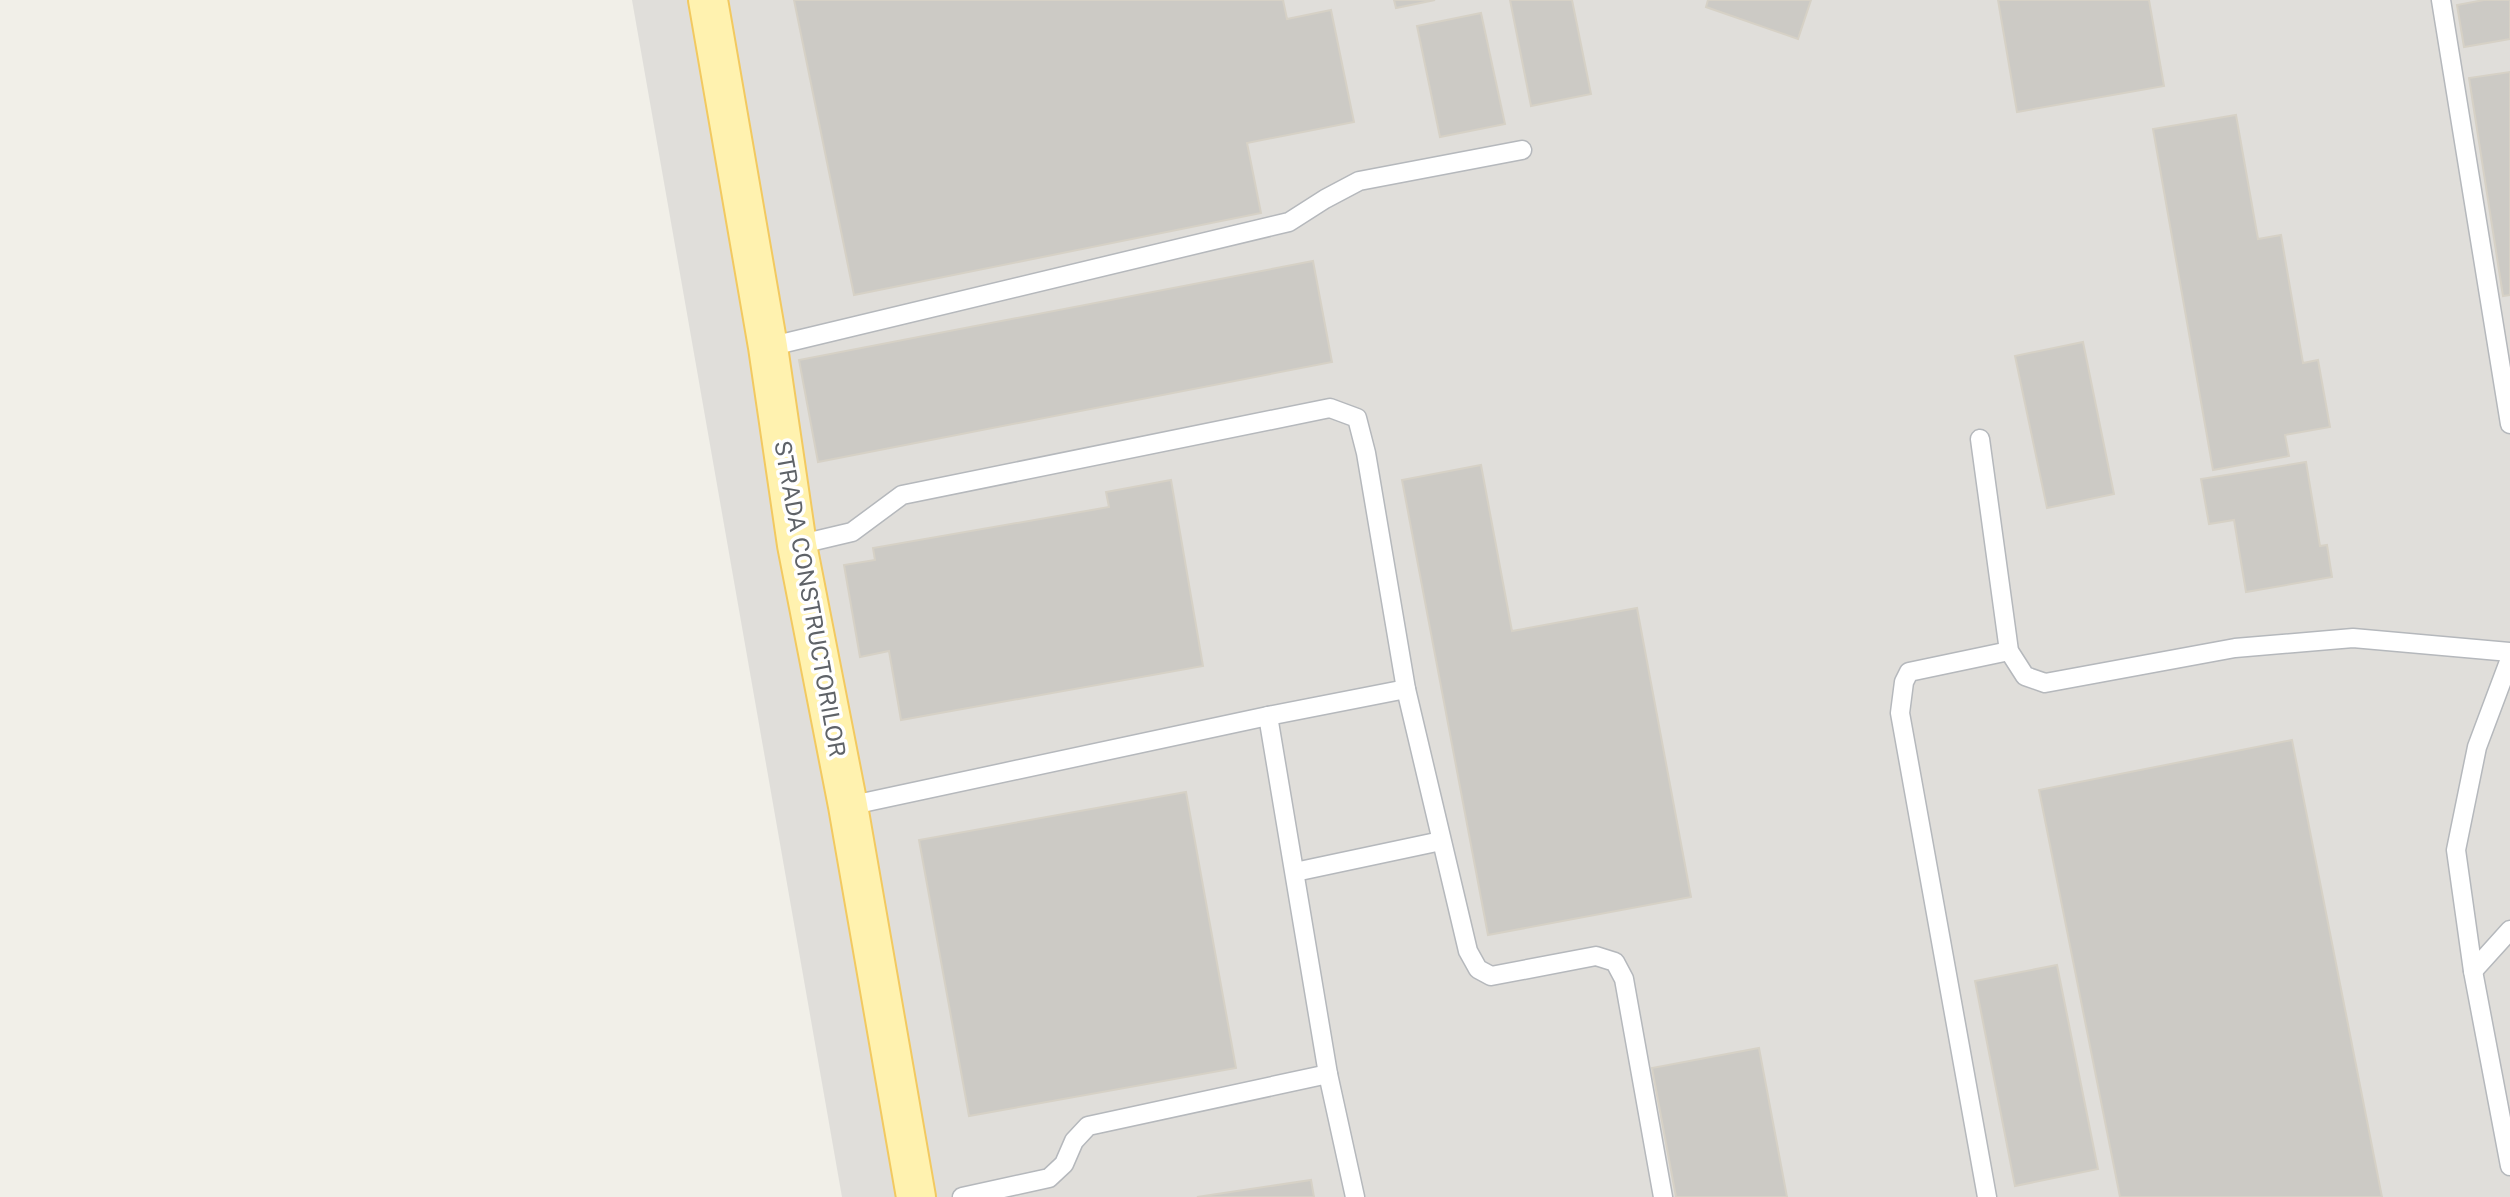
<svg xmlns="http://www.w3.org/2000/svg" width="2510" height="1197" viewBox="0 0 2510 1197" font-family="'Public Sans',sans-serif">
	<rect width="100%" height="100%" fill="#f1efe8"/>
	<polygon fill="#e0deda" points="632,0 2510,0 2510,1197 842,1197"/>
	<g fill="#cccac5" stroke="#d6d1c6" stroke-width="2">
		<polygon points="794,0 1283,0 1287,19 1331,10 1354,122 1247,143 1261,213 854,295"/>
		<polygon points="1394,0 1435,0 1396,8"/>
		<polygon points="1510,0 1572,0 1591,94 1531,106"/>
		<polygon points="1708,0 1811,0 1798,39 1706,7"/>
		<polygon points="1998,0 2149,0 2164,86 2017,112"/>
		<polygon points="2484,0 2510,0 2510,39 2464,47 2457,5"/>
		<polygon points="1481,13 1505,124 1440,137 1417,26"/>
		<polygon points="2510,72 2510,295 2503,296 2469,78"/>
		<polygon points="2236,115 2258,239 2281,235 2303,363 2318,360 2330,427 2285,435 2289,456 2213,470 2153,129"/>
		<polygon points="1313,261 1332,362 818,462 799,360"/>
		<polygon points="2083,342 2114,494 2047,508 2015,356"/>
		<polygon points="2306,462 2320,546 2327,545 2332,577 2246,592 2234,520 2209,524 2201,479"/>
		<polygon points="1481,465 1512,631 1637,608 1691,897 1488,935 1402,480"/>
		<polygon points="1171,480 1203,666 901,720 889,651 860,657 844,565 875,560 873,548 1109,507 1106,492"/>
		<polygon points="2292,740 2382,1197 2120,1197 2039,790"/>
		<polygon points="1186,792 1236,1068 969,1116 919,840"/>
		<polygon points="2057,965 2098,1169 2015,1186 1975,981"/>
		<polygon points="1759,1048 1787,1197 1676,1197 1652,1068"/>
		<polygon points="1311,1180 1314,1197 1197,1197"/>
	</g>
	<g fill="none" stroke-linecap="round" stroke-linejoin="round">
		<g stroke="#b5b8bc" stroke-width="21">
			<g id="lane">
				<polyline points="2441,0 2510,424"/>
				<polyline points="768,347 1289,222 1325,199 1359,181 1522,150"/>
				<polyline points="1980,439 2009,651 2025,676 2045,683 2235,648 2353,638 2510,652"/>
				<polyline points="797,545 852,532 902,495 1330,408 1357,418 1366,453 1406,689 1468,951 1478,969 1491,976 1596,956 1615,962 1624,979 1663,1197"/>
				<polyline points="2510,659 2477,747 2456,850 2473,971 2510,1166"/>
				<polyline points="1268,716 1328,1074 1355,1197"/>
				<polyline points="848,806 1268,716 1406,689"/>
				<polyline points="1295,872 1441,841"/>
				<polyline points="2473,971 2510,930"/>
				<polyline points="962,1197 1049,1178 1064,1164 1074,1141 1088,1126 1328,1074"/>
				<polyline points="1987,1197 1900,713 1904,682 1909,672 2009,651"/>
			</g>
		</g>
		<g stroke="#f2c960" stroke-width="42">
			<polyline id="primary" points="708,0 768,347 797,545 848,806 916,1197"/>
		</g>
		<use href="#lane" stroke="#fff" stroke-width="18"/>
		<use href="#primary" stroke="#fff2af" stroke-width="38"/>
	</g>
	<g text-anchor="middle" stroke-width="7" stroke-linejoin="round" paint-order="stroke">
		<g font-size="23" fill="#5f6368" stroke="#fff">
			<text transform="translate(810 599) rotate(80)" y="8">STRADA CONSTRUCTORILOR</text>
		</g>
	</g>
</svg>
